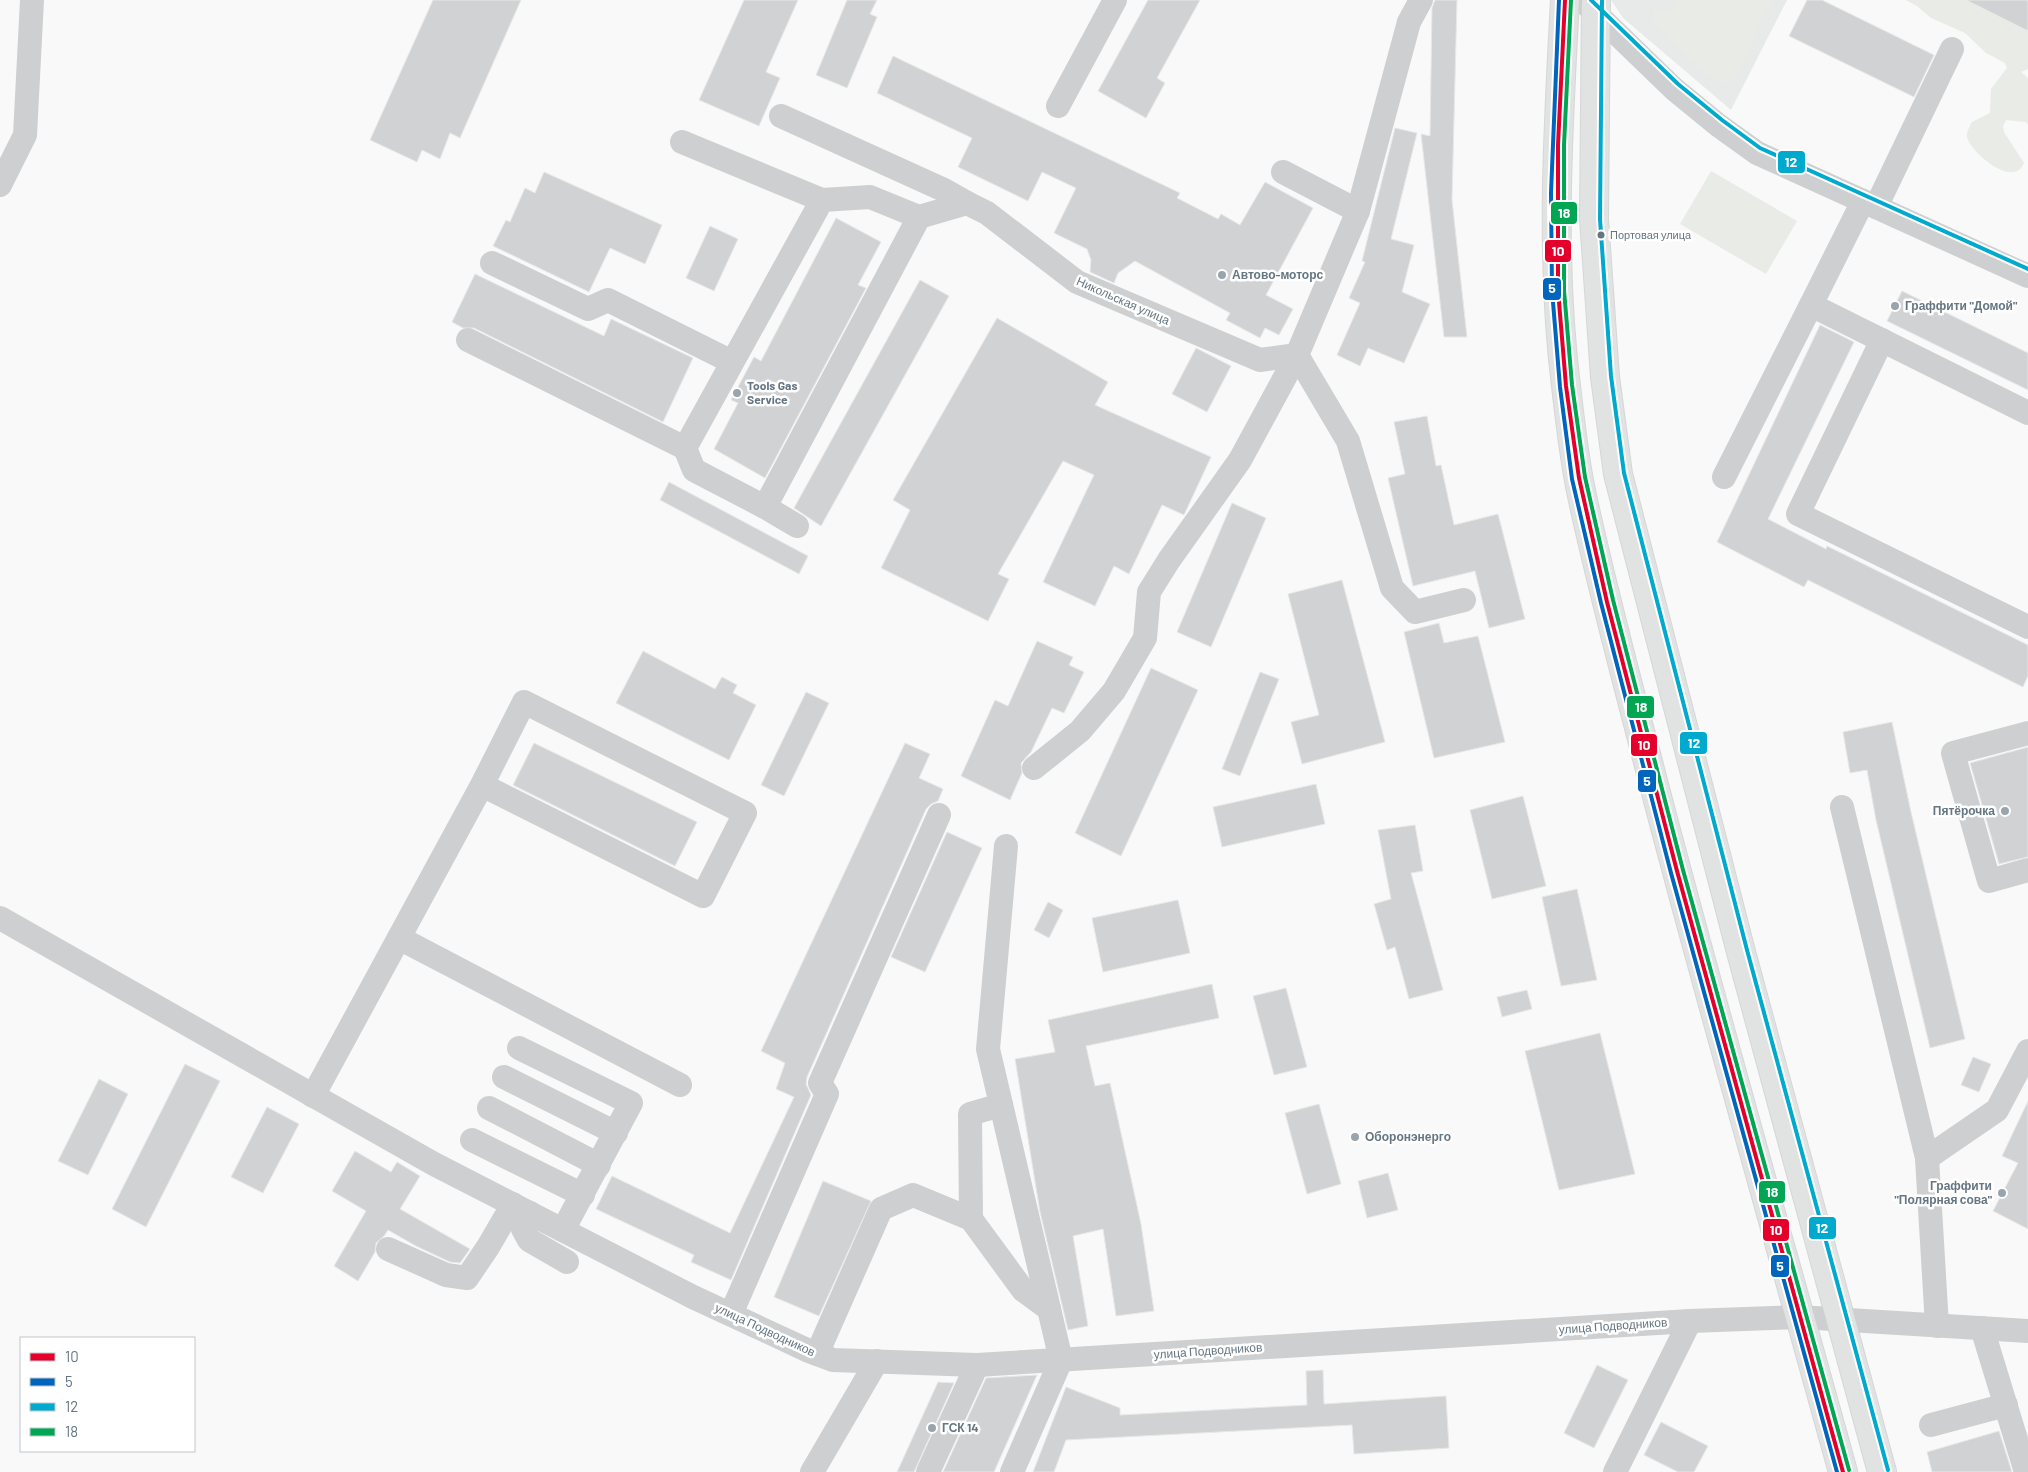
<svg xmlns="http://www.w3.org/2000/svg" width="2028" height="1472" viewBox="0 0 2028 1472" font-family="Barlow,sans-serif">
	<rect width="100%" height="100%" fill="#f9f9f9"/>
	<polygon fill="#e8e9e9" points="1611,0 1787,0 1731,110 1623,18"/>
	<g fill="#e8ebe6">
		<path d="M1678,0H1773C1768,9 1761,18 1757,28C1749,47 1747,70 1728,83C1711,85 1668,37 1655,23L1652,16L1655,8L1670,12Z"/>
		<path d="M1906,0H1966L2028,31V69L2021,72L2028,78V125L2026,122L2006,120L2003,126L2004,132L2024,163C2014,189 1971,153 1967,137C1966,132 1970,126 1972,122L1990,113L1991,89L2007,68L2005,63L1986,53L1965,33L1931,18L1917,6Z"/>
		<polygon points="1711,171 1797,221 1766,274 1680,224"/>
	</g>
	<g fill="#d0d2d3" stroke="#e8e8e8">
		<polygon points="433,0 521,0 460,138 450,133 440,159 422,150 417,162 370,140"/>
		<polygon points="744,0 798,0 766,72 780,78 759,126 699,100"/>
		<polygon points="847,0 877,0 870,14 877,17 847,88 816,75"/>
		<polygon points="1148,0 1200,0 1157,78 1165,83 1146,118 1098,91"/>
		<polygon points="1435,0 1457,0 1452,200 1467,337 1444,337 1421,134 1430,136 1432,8"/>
		<polygon points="1807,0 1822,0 1934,55 1914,97 1789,36"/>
		<polygon points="1966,0 2028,0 2028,31"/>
		<polygon points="893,56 1180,193 1177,198 1218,219 1221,214 1240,225 1265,182 1313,208 1266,295 1293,309 1279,335 1265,328 1260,338 1226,320 1230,313 1135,261 1118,273 1114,283 1090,272 1091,260 1087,249 1054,233 1076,188 1042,172 1028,201 958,167 972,138 877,93"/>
		<polygon points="1395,128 1417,133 1391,239 1414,245 1402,292 1430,304 1404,363 1368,348 1360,366 1337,355 1360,303 1349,298 1365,262 1362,261"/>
		<polygon points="544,172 662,225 645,264 610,248 589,292 493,246 506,220 510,222 525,188 535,193"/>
		<polygon points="836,218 881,242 858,285 866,288 765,478 714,449 738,403 731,400 754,357 761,361"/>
		<polygon points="710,226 738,239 714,291 686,278"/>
		<polygon points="475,274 604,336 611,319 693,358 663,422 474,328 463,328 452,322"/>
		<polygon points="920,280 949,296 821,526 794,508"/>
		<polygon points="1902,291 2028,353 2028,390 1887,321"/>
		<polygon points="997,318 1108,382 1095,405 1211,457 1184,515 1162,505 1129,574 1114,566 1095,606 1043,582 1094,475 1063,461 998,574 1009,579 988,621 881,568 910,510 893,500"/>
		<polygon points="1820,325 1854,342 1768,519 1826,549 1827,546 2028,645 2028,676 2023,687 1808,580 1804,587 1717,542"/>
		<polygon points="1196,348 1231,366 1207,412 1172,394"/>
		<polygon points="1427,416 1436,466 1441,465 1454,525 1498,514 1525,619 1489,628 1475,571 1413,586 1388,478 1405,474 1394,422"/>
		<polygon points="669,482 808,556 799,574 660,500"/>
		<polygon points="1232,503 1266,518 1211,647 1177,632"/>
		<polygon points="1342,580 1385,742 1302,764 1291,722 1319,715 1288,594"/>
		<polygon points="1439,623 1444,643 1478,636 1505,742 1434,758 1404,632"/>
		<polygon points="1037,641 1073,657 1069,665 1084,672 1064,713 1052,708 1031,752 1021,763 1022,773 1010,800 961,776 995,700 1008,706"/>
		<polygon points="643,651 715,689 722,677 737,685 733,693 756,705 729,760 616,703"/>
		<polygon points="1151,668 1198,690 1121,856 1075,833"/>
		<polygon points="1260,672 1279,679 1240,776 1222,769"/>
		<polygon points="806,692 829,703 784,796 761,785"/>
		<polygon points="1892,722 1911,812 1965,1039 1930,1048 1876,820 1867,770 1850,773 1843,732"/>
		<polygon points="534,743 697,822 675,866 513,785"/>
		<polygon points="905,743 930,754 919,778 943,789 938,801 931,804 926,809 807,1077 806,1084 811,1095 731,1280 691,1262 694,1255 596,1209 612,1176 730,1233 794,1097 776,1089 785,1063 761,1051"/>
		<polygon points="2028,747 2028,857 1999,864 1970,763"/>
		<polygon points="1316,784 1325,824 1222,847 1213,807"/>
		<polygon points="1523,796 1546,886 1492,899 1470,810"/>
		<polygon points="1415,825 1423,871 1411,873 1443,990 1409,999 1395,947 1387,950 1374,904 1391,899 1378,830"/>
		<polygon points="947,832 982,848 925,972 891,957"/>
		<polygon points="1577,889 1597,980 1561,986 1542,897"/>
		<polygon points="1178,900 1190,953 1103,972 1092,918"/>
		<polygon points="1048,902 1063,910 1049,938 1034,930"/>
		<polygon points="1212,984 1219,1018 1086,1046 1095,1086 1110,1083 1141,1224 1154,1311 1116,1316 1103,1229 1073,1236 1088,1326 1068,1330 1040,1212 1015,1059 1055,1052 1048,1020"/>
		<polygon points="1286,988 1307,1067 1274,1075 1253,996"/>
		<polygon points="1527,990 1532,1009 1502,1017 1497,997"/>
		<polygon points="1600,1033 1635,1174 1559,1190 1525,1051"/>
		<polygon points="1973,1057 1991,1064 1979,1092 1961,1085"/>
		<polygon points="185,1064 220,1081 146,1227 112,1209"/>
		<polygon points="99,1079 128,1094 88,1175 58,1161"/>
		<polygon points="2028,1101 2028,1229 1993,1211 2018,1163 2002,1156"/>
		<polygon points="1319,1104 1341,1184 1307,1194 1285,1113"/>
		<polygon points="267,1107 299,1124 263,1193 231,1177"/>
		<polygon points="355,1151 391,1172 397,1162 420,1176 400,1209 470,1249 460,1263 450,1262 416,1246 388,1230 384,1236 376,1243 375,1252 358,1281 334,1266 366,1211 332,1191"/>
		<polygon points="1388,1173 1398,1210 1367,1218 1358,1181"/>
		<polygon points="823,1181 871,1201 819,1316 774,1297"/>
		<polygon points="1597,1365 1628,1380 1594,1448 1564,1433"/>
		<polygon points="1323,1370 1324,1404 1446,1396 1449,1448 1354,1454 1352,1425 1066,1440 1054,1472 1033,1472 1066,1387 1120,1408 1120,1415 1307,1405 1306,1371"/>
		<polygon points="1037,1375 994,1472 943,1472 986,1378"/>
		<polygon points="938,1382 954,1383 914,1472 897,1472"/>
		<polygon points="1661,1422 1708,1446 1694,1472 1678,1472 1644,1455"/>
		<polygon points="1999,1431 2012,1472 1932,1472 1927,1452"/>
	</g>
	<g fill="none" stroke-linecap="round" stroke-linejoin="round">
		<g stroke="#d5d6d7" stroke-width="30">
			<g id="major">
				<path d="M1565,0C1558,129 1550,258 1566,386C1570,421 1574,457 1581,491C1602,590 1629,688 1654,785C1714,1015 1780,1243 1843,1472"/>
				<polyline points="1596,0 1594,219 1605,377 1618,474 1741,952 1882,1472"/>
			</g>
		</g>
		<g stroke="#cecfd0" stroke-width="24">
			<polyline points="1582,0 1674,89 1718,125 1757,153 2028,276"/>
			<polyline points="1058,106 1115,0"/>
			<polyline points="781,116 944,190 967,203"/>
			<polyline points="682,142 822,200"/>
			<polyline points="1283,172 1358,211"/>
			<polyline points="0,185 25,135 32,0"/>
			<polyline points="1863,201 1811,305 2028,413"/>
			<polyline points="1876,207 1952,49"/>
			<polyline points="492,263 588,309 608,300 732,362"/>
			<polyline points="468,340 685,448 694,470 765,507 797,526"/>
			<polyline points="1882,340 1798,514 2028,627"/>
			<polyline points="1297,355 1348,441 1392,588 1415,612 1464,600"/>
			<polyline points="685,448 822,200 870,197 919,217"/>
			<polyline points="1724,477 1811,305"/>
			<polyline points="765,507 919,217 967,203 987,213 1077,282 1260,360 1297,355"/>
			<polyline points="2028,733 1953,753 1989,881 2028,870"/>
			<polyline points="1034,768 1080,731 1114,691 1145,638 1149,592 1169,560 1240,460 1297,355 1358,211 1409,22 1421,0"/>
			<polyline points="1842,807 1927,1158 1937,1326"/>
			<polyline points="1006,846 988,1049 1061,1360 1012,1472"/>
			<polyline points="0,918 434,1164 693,1297 809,1351 833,1360 977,1365 1690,1321 1800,1317 2028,1331"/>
			<polyline points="399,938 680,1085"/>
			<polyline points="519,1048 631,1103 563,1230"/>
			<polyline points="504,1077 616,1133"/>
			<polyline points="313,1096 482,785 524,702 745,813 703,896 482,785"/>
			<polyline points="1001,1105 970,1114 971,1219 1023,1290 1049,1309"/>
			<polyline points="489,1108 599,1165"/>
			<polyline points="472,1140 583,1195"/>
			<polyline points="1927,1158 1997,1110 2028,1051"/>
			<polyline points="530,1213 523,1229 529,1240 567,1262"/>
			<polyline points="388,1249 446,1275 467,1278 488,1247 513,1204"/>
			<polyline points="731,1314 827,1094 820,1083 939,815"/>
			<polyline points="1982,1328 2026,1472"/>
			<polyline points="817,1354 881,1209 913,1195 971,1219"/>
			<polyline points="1931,1425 2006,1405"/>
			<polyline points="812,1472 877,1361"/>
			<polyline points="928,1472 977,1365"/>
			<polyline points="1615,1472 1690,1321"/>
		</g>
		<use href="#major" stroke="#e1e2e2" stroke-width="28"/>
		<g stroke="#fff" stroke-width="8">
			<polyline id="bus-1" points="1565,0 1558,145 1558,290 1566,386 1579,478 1607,602 1677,871 1843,1472"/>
		</g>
		<g stroke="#fff" stroke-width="8">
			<polyline id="bus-2" points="1559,0 1551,193 1552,290 1560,387 1572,479 1601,603 1671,873 1837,1472"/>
		</g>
		<g stroke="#fff" stroke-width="8">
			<g id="bus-3">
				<polyline points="1591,0 1678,84 1722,120 1760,148 2028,269"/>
				<polyline points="1602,0 1600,219 1611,376 1624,473 1747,950 1888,1470"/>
			</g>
		</g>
		<g stroke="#fff" stroke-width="8">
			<polyline id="bus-4" points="1571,0 1564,145 1564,290 1572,385 1585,477 1613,600 1683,870 1849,1470"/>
		</g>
		<use href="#bus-1" stroke="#e4002b" stroke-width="4"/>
		<use href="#bus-2" stroke="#0065bd" stroke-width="4"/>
		<use href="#bus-3" stroke="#00a9ce" stroke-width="4"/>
		<use href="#bus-4" stroke="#00a651" stroke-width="4"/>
	</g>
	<circle fill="#657683" stroke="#fff" stroke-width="2" cx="1601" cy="235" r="4.5"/>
	<g fill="#99a4ac" stroke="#fff" stroke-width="2">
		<circle cx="1222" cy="275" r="5"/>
		<circle cx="1895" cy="306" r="5"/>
		<circle cx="737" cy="393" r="5"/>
		<circle cx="2005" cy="811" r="5"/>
		<circle cx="1355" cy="1137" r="5"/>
		<circle cx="2002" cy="1193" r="5"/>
		<circle cx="932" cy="1428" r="5"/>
	</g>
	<g text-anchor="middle" stroke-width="5" stroke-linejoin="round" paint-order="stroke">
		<g font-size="11" fill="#657683" stroke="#fff" text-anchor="start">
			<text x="1610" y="239">Портовая улица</text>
		</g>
		<g font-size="12" font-weight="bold" fill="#657683" stroke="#fff" text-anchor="start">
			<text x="1232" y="279">Автово-моторс</text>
			<text x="1905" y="310">Граффити "Домой"</text>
			<text x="747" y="390">Tools Gas<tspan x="747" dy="14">Service</tspan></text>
			<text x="1995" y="815" text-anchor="end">Пятёрочка</text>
			<text x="1365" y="1141">Оборонэнерго</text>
			<text x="1992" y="1190" text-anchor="end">Граффити<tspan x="1992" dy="14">"Полярная сова"</tspan></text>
			<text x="942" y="1432">ГСК 14</text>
		</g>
		<g font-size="12" fill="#657683" stroke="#fff">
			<text transform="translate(1123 301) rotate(24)" y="4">Никольская улица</text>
			<text transform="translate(1613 1326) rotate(-4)" y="4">улица Подводников</text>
			<text transform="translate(765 1330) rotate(25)" y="4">улица Подводников</text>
			<text transform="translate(1208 1351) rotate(-4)" y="4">улица Подводников</text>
		</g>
	</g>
	<g stroke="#fff" stroke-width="2">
		<rect x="1777" y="150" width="29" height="24" rx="5" fill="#00a9ce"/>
		<rect x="1550" y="201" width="28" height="24" rx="5" fill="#00a651"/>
		<rect x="1544" y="239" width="28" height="24" rx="5" fill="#e4002b"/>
		<rect x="1542" y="277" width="20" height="24" rx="5" fill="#0065bd"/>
		<rect x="1626" y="695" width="29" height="24" rx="5" fill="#00a651"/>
		<rect x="1679" y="731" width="29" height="24" rx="5" fill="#00a9ce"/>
		<rect x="1630" y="733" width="28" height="24" rx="5" fill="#e4002b"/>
		<rect x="1637" y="769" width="20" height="24" rx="5" fill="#0065bd"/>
		<rect x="1758" y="1180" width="28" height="24" rx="5" fill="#00a651"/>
		<rect x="1808" y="1216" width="29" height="24" rx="5" fill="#00a9ce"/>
		<rect x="1762" y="1218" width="28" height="24" rx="5" fill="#e4002b"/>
		<rect x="1770" y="1254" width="20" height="24" rx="5" fill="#0065bd"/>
	</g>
	<g font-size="14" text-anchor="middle" font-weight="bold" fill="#fff">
		<text x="1791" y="167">12</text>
		<text x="1564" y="218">18</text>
		<text x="1558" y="256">10</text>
		<text x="1552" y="293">5</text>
		<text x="1641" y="712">18</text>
		<text x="1694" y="748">12</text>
		<text x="1644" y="750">10</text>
		<text x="1647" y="786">5</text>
		<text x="1772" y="1197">18</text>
		<text x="1822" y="1233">12</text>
		<text x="1776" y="1235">10</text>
		<text x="1780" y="1271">5</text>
	</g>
	<rect x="20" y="1337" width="175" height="115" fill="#ffffff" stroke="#c1c8cd"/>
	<rect x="30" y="1353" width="25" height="8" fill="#e4002b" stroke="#c1c8cd"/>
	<text x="65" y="1362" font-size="15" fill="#657683">10</text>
	<rect x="30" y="1378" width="25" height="8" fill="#0065bd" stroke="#c1c8cd"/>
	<text x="65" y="1387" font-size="15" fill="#657683">5</text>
	<rect x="30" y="1403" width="25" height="8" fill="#00a9ce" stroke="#c1c8cd"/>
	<text x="65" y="1412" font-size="15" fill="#657683">12</text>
	<rect x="30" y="1428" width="25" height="8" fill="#00a651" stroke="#c1c8cd"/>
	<text x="65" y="1437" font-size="15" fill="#657683">18</text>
</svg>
